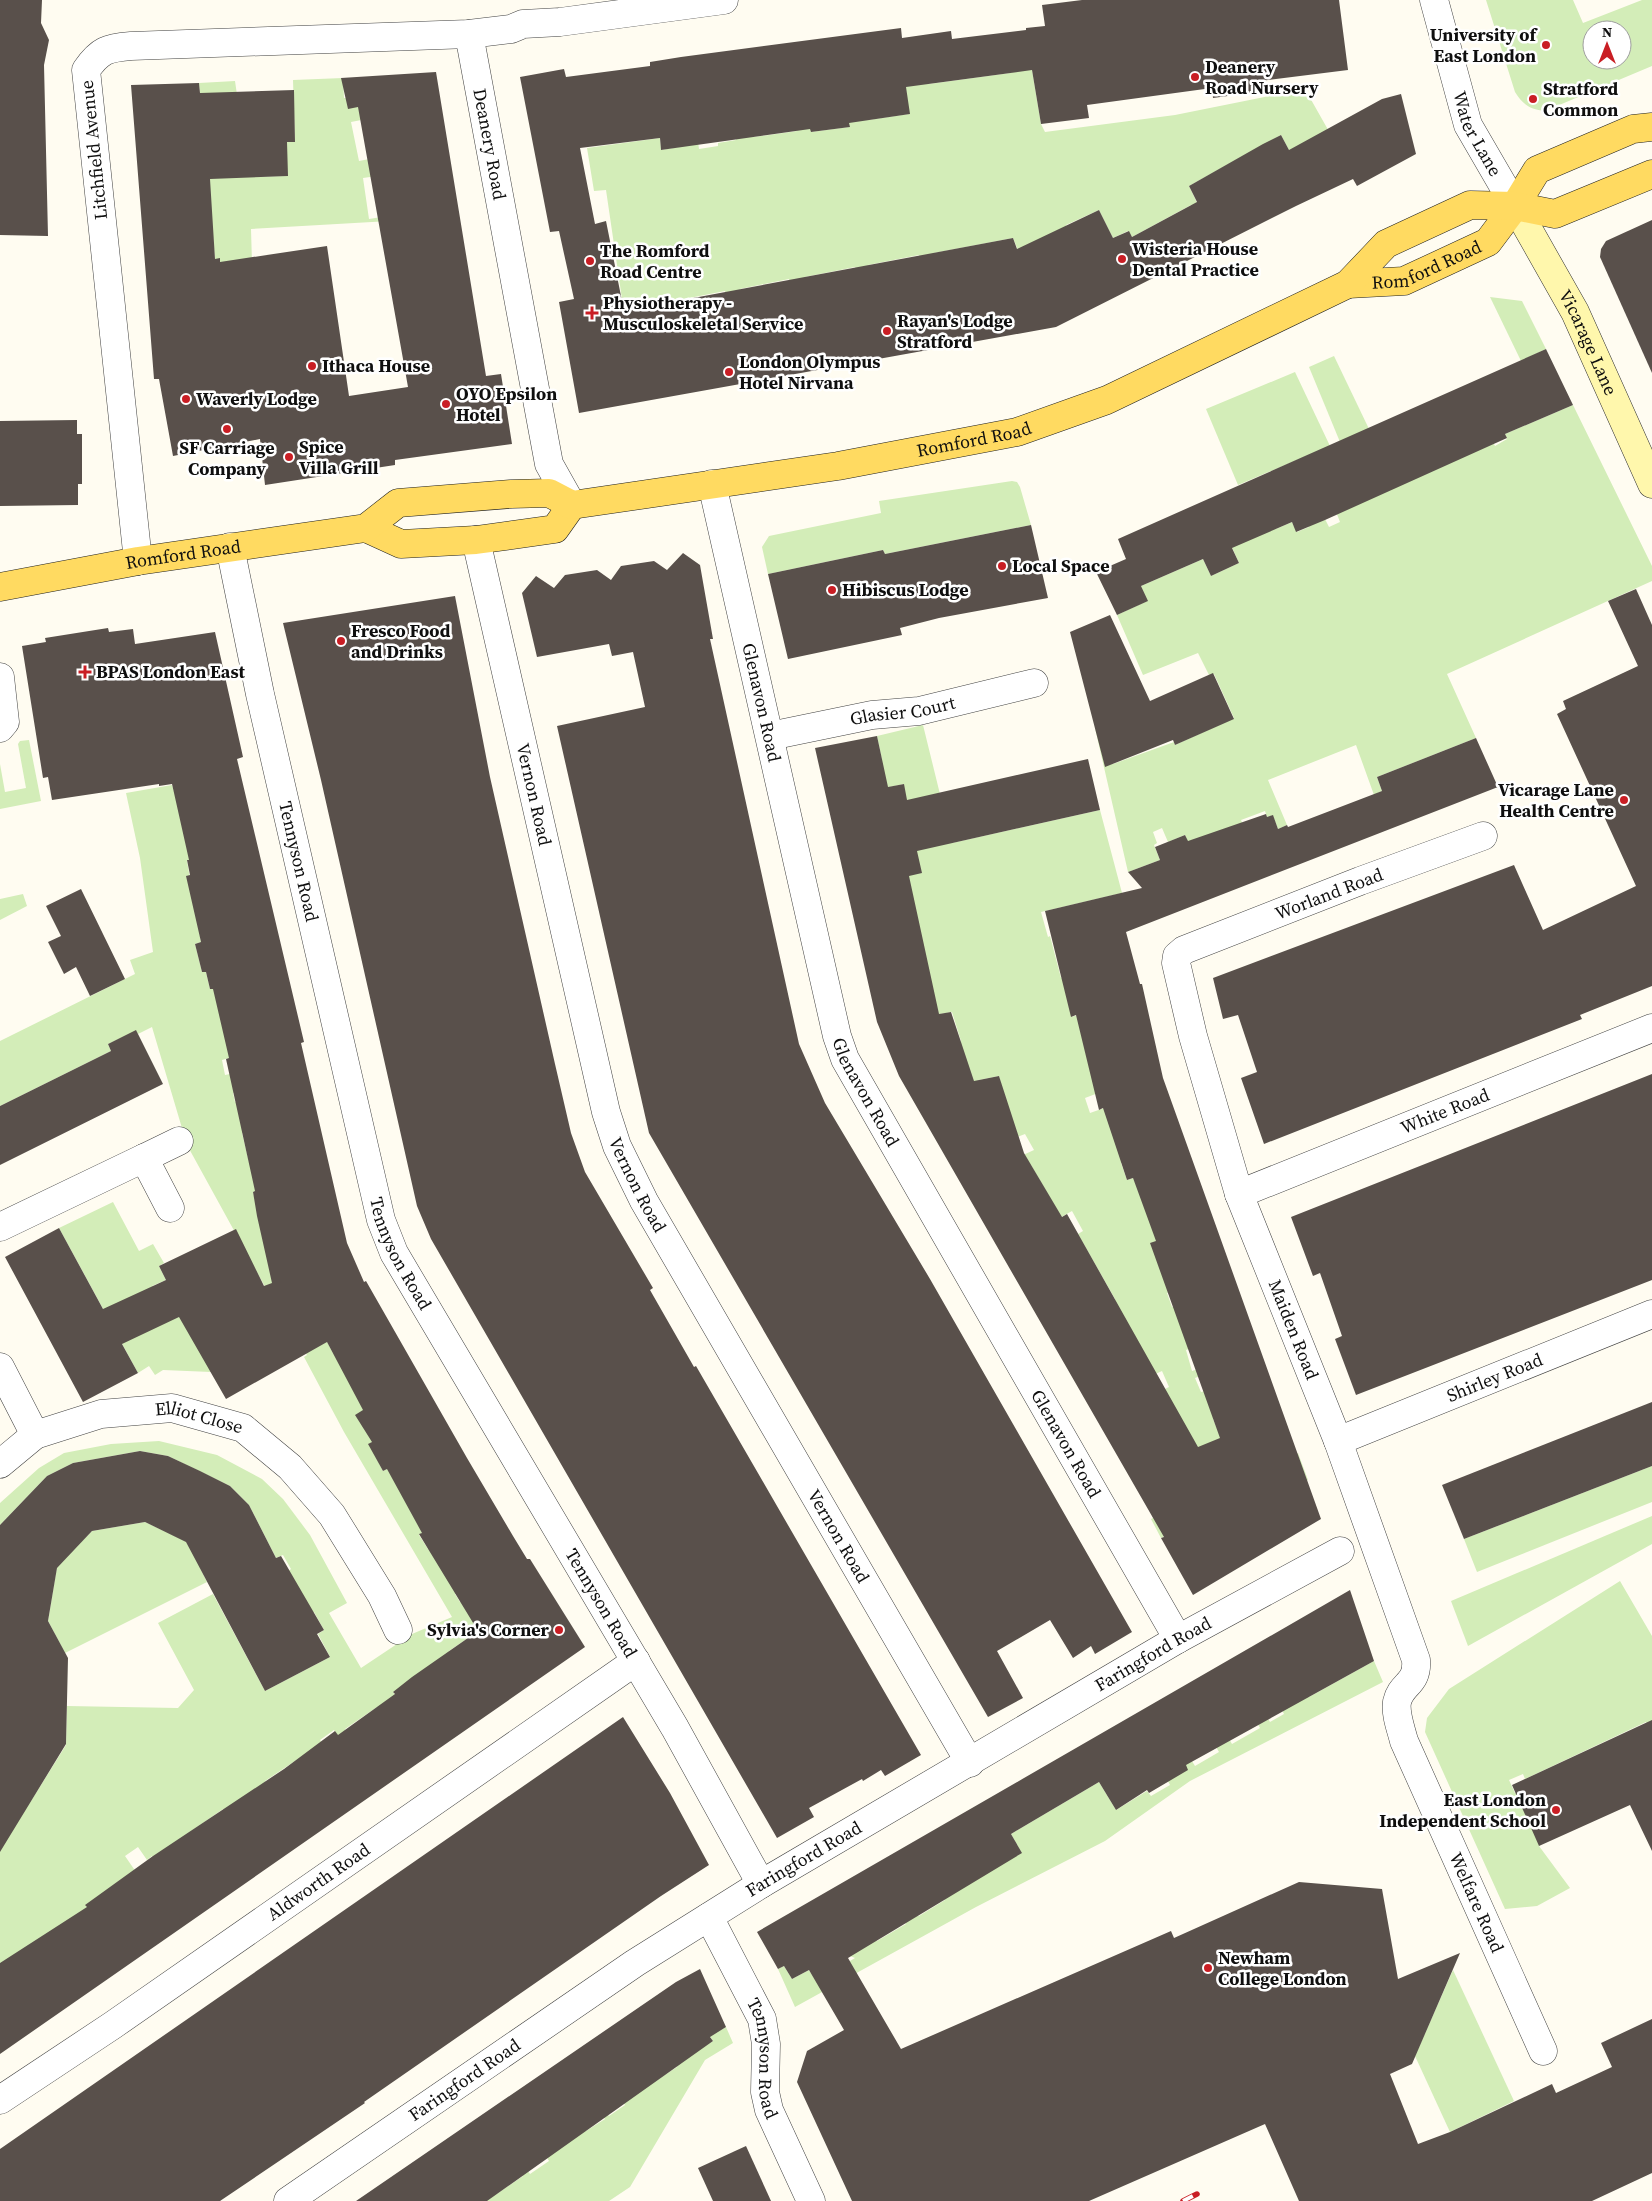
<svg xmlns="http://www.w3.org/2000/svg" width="1652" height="2201" viewBox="0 0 1652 2201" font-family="'Source Serif 4',serif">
	<rect width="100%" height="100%" fill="#fffcf1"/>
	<g fill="#d3edb8" fill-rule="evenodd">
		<path d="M1486,0H1573L1583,23L1642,0H1652V66L1545,111C1530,109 1523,105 1515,92ZM1592,30H1622V60H1592Z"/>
		<polygon points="1031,64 1041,124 1045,132 1175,115 1305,89 1331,135 1292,156 1281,135 1189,186 1199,207 1191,205 1132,237 1128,231 1113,238 1099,210 1066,225 1071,238 1056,325 1050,328 1013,238 934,253 926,297 919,255 868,265 875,306 855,267 805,277 811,318 797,320 789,279 740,289 746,329 733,332 725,291 674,301 627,333 606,190 594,191 587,148 660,138 661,150 679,147 693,105 699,149 718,146 718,143 736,140 734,122 748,97 754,137 797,131 805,88 811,132 849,127 843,84 862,81 868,120 909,114 904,76 929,84 1010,73"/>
		<polygon points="343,78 344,98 383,98 387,115 351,122 359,161 395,154 398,173 363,178 369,219 406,213 407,220 251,229 255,367 215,259 199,83 235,81 249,177 287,176 287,142 295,142 293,80"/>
		<polygon points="1490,297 1522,301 1546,349 1521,361"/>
		<polygon points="1334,356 1369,429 1340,442 1309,367"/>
		<polygon points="1295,372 1330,446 1238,485 1206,409"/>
		<polygon points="1573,405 1652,566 1652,581 1447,674 1476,738 1377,777 1382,791 1374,795 1356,745 1268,780 1287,825 1278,829 1273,816 1267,817 1265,811 1241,820 1249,840 1195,860 1185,835 1168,842 1162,828 1153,832 1157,843 1154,845 1160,860 1128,872 1095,728 1113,764 1174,742 1175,745 1234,718 1214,674 1209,675 1198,653 1143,675 1117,615 1147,601 1141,586 1203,559 1211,576 1239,563 1230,543 1273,525 1276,529 1292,522 1297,532 1309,527 1305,517 1320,509 1329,527 1340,522 1333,504 1489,434 1495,446 1507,439 1505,434"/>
		<polygon points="1012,481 1017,482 1020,487 1031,525 885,554 883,550 768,574 762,547 769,536 881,513 879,501"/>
		<path d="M923,725L952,843L1100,810L1122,893L1041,912L1048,937L1050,936L1061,978L1091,972L1071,1017L1089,1012C1080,1054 1084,1055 1106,1090L1085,1098L1090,1113L1127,1100L1145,1154L1121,1163L1127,1180L1133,1178L1191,1284L1167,1293L1172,1307L1175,1306L1211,1341L1186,1350L1192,1371L1221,1362L1223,1368L1195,1378L1201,1392L1214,1389L1213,1419L1233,1466L1257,1477L1298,1453L1308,1480L1296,1486L1186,1524L1161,1538L1151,1519L1153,1518L1136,1403L1169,1387L1162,1371L1147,1378L1105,1305L1115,1299L1078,1234L1083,1231L1072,1211L1058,1219L1022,1205L1046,1191L1031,1165L1007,1179L999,1166L1034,1150L1025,1134L1015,1138L999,1076L979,1080L958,1094L961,1041L952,1012L934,1015L889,866L904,784L885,788L862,764L882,760L877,736Z"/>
		<polygon points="29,740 41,801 0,809 0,764 5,792 26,788 18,744 20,741"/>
		<polygon points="172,785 195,858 187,861 201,942 195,944 202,972 206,972 210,989 245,982 229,1058 222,1060 225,1075 264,1067 244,1091 233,1093 235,1102 244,1101 262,1129 242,1133 249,1162 276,1187 253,1192 257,1209 333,1353 400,1425 369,1444 383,1471 415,1453 422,1533 419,1535 428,1549 445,1540 488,1575 455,1594 460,1602 468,1598 495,1634 468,1638 449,1651 470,1681 393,1692 412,1718 377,1707 345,1729 349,1736 356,1761 334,1730 320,1740 322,1743 265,1781 284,1810 243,1839 223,1809 190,1832 160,1867 152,1856 147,1860 138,1847 125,1856 136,1872 86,1905 106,1934 0,1976 0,1830 8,1813 31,1801 66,1745 67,1706 178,1708 194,1690 158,1623 213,1594 265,1691 330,1657 318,1634 324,1630 314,1612 307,1615 285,1574 291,1569 283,1555 276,1558 249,1505 230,1486 168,1456 140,1451 73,1463 47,1476 0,1525 0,1503 39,1468 64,1453 111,1444 159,1441 217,1455 262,1479 283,1499 310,1535 347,1603 329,1613 361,1668 412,1634 452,1617 344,1432 304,1357 307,1355 270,1295 211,1372 163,1370 155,1375 149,1366 138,1373 59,1228 113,1202 139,1251 153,1244 164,1263 159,1266 166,1280 152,1286 252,1282 269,1294 187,1145 152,1027 138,1034 136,1031 108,1044 111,1051 0,1106 0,1041 135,974 130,960 153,952 140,858 126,793"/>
		<polygon points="23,894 27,906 0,920 0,899"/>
		<polygon points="1652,1466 1652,1502 1477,1572 1464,1539"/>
		<polygon points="1652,1516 1652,1544 1468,1646 1451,1601"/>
		<polygon points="145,1522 192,1544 203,1566 200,1568 207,1582 65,1653 48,1621 57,1567 92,1531"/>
		<polygon points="1620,1581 1652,1636 1652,1733 1646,1722 1525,1779 1523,1774 1509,1780 1515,1793 1529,1787 1539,1846 1570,1888 1537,1906 1505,1909 1425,1732 1427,1718 1449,1689"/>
		<polygon points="1374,1661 1383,1682 1190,1781 1105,1841 976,1907 795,2007 778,1969 784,1966 792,1979 809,1970 816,1981 855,1958 850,1956 864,1919 877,1941 906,1924 893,1903 919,1916 945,1900 933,1879 1021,1852 1011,1834 1099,1782 1116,1810 1147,1791 1151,1796 1170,1785 1164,1773 1177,1737 1195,1766 1219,1752 1202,1722 1215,1715 1232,1744 1260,1728 1243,1699 1253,1693 1270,1722 1284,1714 1279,1704 1293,1669 1309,1697"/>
		<polygon points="1453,1970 1514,2101 1450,2132 1415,2056"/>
		<polygon points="697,2017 719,2031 726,2027 733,2043 705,2060 630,2187 609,2201 466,2201 498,2193 523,2176 504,2148 510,2144 530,2174 549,2161 546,2156 581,2123 586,2131 605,2119 599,2110 602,2107 609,2116 625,2105 623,2102 677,2067 675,2064 713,2041"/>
	</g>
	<g fill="#59504b">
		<polygon points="0,0 42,0 41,23 49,40 44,65 48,236 0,235"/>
		<polygon points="1082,0 1339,0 1348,70 1252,82 1257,92 1213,98 1212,88 1087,105 1089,118 1041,124 1032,70 906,87 910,114 849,123 850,127 811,132 810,129 661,150 660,138 580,148 595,224 606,221 624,311 1013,238 1017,249 1099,210 1113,238 1129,231 1132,237 1197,202 1189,186 1263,144 1281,135 1289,150 1382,99 1401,94 1416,154 1357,186 1353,179 1296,206 1056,327 579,413 559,302 574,299 559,231 550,232 520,77 564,69 566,77 650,66 650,62 681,57 901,28 902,38 951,31 952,39 1026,30 1026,28 1045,26 1042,5"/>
		<polygon points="436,72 486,376 501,374 512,444 395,460 395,465 265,485 260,439 173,456 159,379 154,379 131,85 199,83 200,93 294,90 295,142 287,142 288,176 210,179 215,259 220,258 220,262 327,246 349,396 408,387 358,107 348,109 341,78"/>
		<polygon points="1652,220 1652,373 1600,257 1601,249 1606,241"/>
		<polygon points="1546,349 1573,405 1505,434 1507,438 1325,520 1296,532 1292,522 1232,548 1239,563 1211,576 1203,559 1141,586 1148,601 1117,615 1096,572 1126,559 1118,539"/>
		<polygon points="77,420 77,434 82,434 82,484 78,484 78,505 0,506 0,421"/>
		<polygon points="1031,525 1048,598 939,618 900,628 902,635 788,659 768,574 883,550 885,554"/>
		<polygon points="683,553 700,565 713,639 710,639 799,1044 825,1103 930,1279 1132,1632 1095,1654 1091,1646 1073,1658 1050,1620 997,1651 1023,1698 988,1717 649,1133 557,726 645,707 633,652 612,656 609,644 537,657 522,593 536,576 554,588 565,575 597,570 611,580 621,566 654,561 667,570"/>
		<polygon points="1636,589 1652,625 1652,986 1580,1015 1582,1019 1264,1144 1241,1078 1257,1072 1238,1015 1223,1019 1213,978 1514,865 1543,930 1636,886 1557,714 1566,709 1563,701 1638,666 1608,601"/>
		<polygon points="455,596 490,777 555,1064 571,1133 585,1172 653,1288 650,1290 694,1367 696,1366 921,1755 885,1776 881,1770 863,1781 862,1779 809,1808 814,1817 777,1838 431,1239 417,1206 321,780 283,623"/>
		<polygon points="1110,615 1150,701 1213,673 1234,719 1175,745 1173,740 1105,767 1070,632"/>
		<polygon points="108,628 109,632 133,629 135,644 215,632 243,757 237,759 304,1042 301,1043 347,1243 364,1282 366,1281 467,1458 513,1536 527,1559 530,1559 585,1647 0,2054 0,1963 87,1907 85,1905 153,1856 284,1769 335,1731 338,1735 395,1694 393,1692 412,1677 478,1631 419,1534 422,1533 387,1469 383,1471 368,1444 372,1442 355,1415 363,1410 327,1342 226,1399 179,1317 122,1344 138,1373 83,1402 5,1257 59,1228 103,1309 166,1280 159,1266 236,1229 264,1286 272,1283 257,1216 253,1192 255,1191 226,1059 229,1058 213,989 210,989 206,972 202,972 195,944 201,942 186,876 190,875 187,860 189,860 172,784 159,786 159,784 52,800 48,777 43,778 22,646 46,642 45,638"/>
		<polygon points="877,736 888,787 904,784 907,800 1088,759 1100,810 917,851 922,873 909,876 939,1014 951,1012 974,1081 999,1076 1024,1153 1062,1217 1067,1214 1198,1447 1220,1438 1150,1243 1156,1241 1133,1178 1127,1180 1103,1108 1099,1110 1076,1015 1071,1017 1045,911 1142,888 1128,872 1160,860 1155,847 1185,835 1188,841 1266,814 1267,817 1273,815 1278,829 1287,825 1288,827 1382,791 1377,777 1476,738 1498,787 1126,932 1140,984 1142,984 1163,1078 1321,1519 1193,1595 1161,1538 1164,1537 899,1076 877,1022 815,748"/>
		<polygon points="81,889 125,979 90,996 76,967 64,974 48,942 61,936 46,906"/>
		<polygon points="136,1030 163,1084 0,1165 0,1106 111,1051 108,1044"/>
		<polygon points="1652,1074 1652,1280 1356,1395 1335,1339 1342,1336 1320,1273 1313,1276 1291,1217"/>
		<polygon points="1652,1402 1652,1466 1464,1539 1442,1485"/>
		<polygon points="140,1451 168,1456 200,1471 230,1486 249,1505 276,1558 281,1556 324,1630 317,1634 330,1657 265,1691 186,1542 145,1522 92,1531 57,1568 48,1621 68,1658 66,1744 0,1852 0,1525 47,1476 73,1463"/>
		<polygon points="1350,1590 1374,1661 1186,1765 1188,1770 1149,1793 1147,1790 1116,1810 1099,1782 1011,1834 1022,1853 848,1958 901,2049 1171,1931 1174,1938 1299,1882 1382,1889 1398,1979 1460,1953 1412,2064 1390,2074 1418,2144 1450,2132 1552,2084 1556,2093 1612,2067 1601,2043 1652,2019 1652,2173 1592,2201 1299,2201 1265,2124 1089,2201 852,2201 797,2082 807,2051 844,2030 809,1970 792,1979 784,1966 778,1969 757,1932"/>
		<polygon points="623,1717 670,1793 709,1865 661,1896 364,2102 365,2103 220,2201 0,2201 0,2149"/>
		<polygon points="1652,1720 1652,1851 1630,1805 1539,1846 1512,1785"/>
		<polygon points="700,1969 726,2027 710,2037 713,2041 487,2201 356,2201 676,1982"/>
		<polygon points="746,2146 771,2201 713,2201 698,2168"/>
	</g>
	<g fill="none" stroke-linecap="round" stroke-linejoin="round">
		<g stroke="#424242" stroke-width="29">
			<g id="minor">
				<path id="s1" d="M469,34L549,464L572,505"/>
				<path id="s2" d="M712,484L837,1036L845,1059L1178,1639"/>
				<path id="s3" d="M476,540L606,1112L617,1146L644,1201L970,1763"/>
				<path id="s4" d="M230,547L260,694L381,1220L394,1253L675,1728L761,1884"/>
				<path d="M138,561L86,70C100,50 107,48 131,46L469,34L511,29L523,24L560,22L724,0"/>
				<polyline points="0,677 5,722 0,728"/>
				<path id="s5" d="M770,736L872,715L919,711L1034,683"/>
				<path id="s6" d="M1483,836L1360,881L1184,950L1177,956L1176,963L1193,1036L1239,1194L1338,1441L1416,1660C1418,1685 1401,1683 1397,1702C1395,1714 1401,1729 1404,1741L1543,2051"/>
				<polyline points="144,1158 179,1141"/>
				<path id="s7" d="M1239,1194L1652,1028"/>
				<polyline points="0,1227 144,1158 170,1208"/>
				<polyline points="0,1367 35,1435"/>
				<path id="s8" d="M1338,1441L1652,1314"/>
				<path id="s9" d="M0,1464L35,1435L101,1414L172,1408L243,1428L290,1467L332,1515L382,1596L398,1630"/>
				<path id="s10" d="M709,1917L762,2019L766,2044L765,2092L769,2110L811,2201"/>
				<path id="s11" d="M0,2100L113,2025L636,1661"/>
				<path id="s12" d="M288,2201L635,1963L761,1884L1178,1639L1340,1551"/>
			</g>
		</g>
		<g stroke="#424242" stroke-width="29">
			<g id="tertiary">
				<path id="s13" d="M1434,0L1468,125L1515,206"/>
			</g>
		</g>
		<g stroke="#313131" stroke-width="29">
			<g id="secondary">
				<path id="s14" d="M1515,206L1575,312L1652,484"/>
			</g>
		</g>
		<g stroke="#202020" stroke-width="29">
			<g id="primary">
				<path id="s15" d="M1348,284L1404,281L1488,242L1515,206L1537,170L1633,129L1652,127"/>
				<polyline points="366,528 401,544 476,540 555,529 572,505"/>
				<path id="s16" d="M0,587L138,561L366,528L398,503L511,494L549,493L572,505L838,466L1017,432L1107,400L1348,284L1386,244L1470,205L1515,206L1555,214L1652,174"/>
			</g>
		</g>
		<use href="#minor" stroke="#fff" stroke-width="28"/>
		<use href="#tertiary" stroke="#fff" stroke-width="28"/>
		<use href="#secondary" stroke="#fff7ac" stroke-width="28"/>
		<use href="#primary" stroke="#ffda61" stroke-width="28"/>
		<g stroke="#c91e24" stroke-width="5.5">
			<polyline id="rail" points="1183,2201 1197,2194"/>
		</g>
		<use href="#rail" stroke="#fff" stroke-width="4" stroke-dasharray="11" stroke-linecap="butt"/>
	</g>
	<g fill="#c91e24" stroke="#fff" stroke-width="2">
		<circle cx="1546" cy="45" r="5"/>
		<circle cx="1195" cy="77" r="5"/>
		<circle cx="1533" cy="99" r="5"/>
		<circle cx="1122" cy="259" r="5"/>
		<circle cx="590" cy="261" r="5"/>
		<path d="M589.5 305.5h5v5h5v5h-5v5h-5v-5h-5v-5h5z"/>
		<circle cx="887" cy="331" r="5"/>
		<circle cx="312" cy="366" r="5"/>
		<circle cx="729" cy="372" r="5"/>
		<circle cx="186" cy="399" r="5"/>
		<circle cx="446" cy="404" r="5"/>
		<circle cx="227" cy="429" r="5"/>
		<circle cx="289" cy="457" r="5"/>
		<circle cx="1002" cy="566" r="5"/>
		<circle cx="832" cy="590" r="5"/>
		<circle cx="341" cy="641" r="5"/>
		<path d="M82.5 664.5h5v5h5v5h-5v5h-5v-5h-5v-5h5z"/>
		<circle cx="1624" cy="800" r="5"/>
		<circle cx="559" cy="1630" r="5"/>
		<circle cx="1556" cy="1810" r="5"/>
		<circle cx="1208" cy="1968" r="5"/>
	</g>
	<g text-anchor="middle" stroke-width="5" stroke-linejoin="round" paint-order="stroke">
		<g font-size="18" font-weight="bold" fill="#0f0f0f" stroke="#fff" text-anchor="start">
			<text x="1536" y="41" text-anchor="end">University of<tspan x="1536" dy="21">East London</tspan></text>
			<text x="1205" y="73">Deanery<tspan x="1205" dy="21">Road Nursery</tspan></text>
			<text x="1543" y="95">Stratford<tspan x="1543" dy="21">Common</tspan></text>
			<text x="1132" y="255">Wisteria House<tspan x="1132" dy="21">Dental Practice</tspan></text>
			<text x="600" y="257">The Romford<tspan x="600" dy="21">Road Centre</tspan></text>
			<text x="603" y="309">Physiotherapy -<tspan x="603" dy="21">Musculoskeletal Service</tspan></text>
			<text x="897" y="327">Rayan's Lodge<tspan x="897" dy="21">Stratford</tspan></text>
			<text x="739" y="368">London Olympus<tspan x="739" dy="21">Hotel Nirvana</tspan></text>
			<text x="322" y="372">Ithaca House</text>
			<text x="456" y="400">OYO Epsilon<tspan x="456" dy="21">Hotel</tspan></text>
			<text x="196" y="405">Waverly Lodge</text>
			<text x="299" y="453">Spice<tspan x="299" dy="21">Villa Grill</tspan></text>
			<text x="227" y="454" text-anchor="middle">SF Carriage<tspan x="227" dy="21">Company</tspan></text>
			<text x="1012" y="572">Local Space</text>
			<text x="842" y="596">Hibiscus Lodge</text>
			<text x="351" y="637">Fresco Food<tspan x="351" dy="21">and Drinks</tspan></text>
			<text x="96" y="678">BPAS London East</text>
			<text x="1614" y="796" text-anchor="end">Vicarage Lane<tspan x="1614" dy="21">Health Centre</tspan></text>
			<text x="549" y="1636" text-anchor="end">Sylvia's Corner</text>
			<text x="1546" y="1806" text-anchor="end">East London<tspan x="1546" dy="21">Independent School</tspan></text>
			<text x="1218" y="1964">Newham<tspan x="1218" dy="21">College London</tspan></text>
		</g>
		<g font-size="18" fill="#0f0f0f" stroke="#fff">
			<text dy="6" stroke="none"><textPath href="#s13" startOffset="141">Water Lane</textPath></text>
			<text dy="6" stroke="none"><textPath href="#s1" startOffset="112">Deanery Road</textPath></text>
			<text transform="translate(94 150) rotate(-96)" y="6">Litchfield Avenue</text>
			<text dy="6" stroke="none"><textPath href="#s15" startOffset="82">Romford Road</textPath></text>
			<text dy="6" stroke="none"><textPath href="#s14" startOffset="155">Vicarage Lane</textPath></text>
			<text dy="6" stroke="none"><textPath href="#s16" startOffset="996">Romford Road</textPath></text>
			<text dy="6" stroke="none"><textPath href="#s16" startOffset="186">Romford Road</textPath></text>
			<text dy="6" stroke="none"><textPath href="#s2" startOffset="224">Glenavon Road</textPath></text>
			<text dy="6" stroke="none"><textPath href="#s5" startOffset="135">Glasier Court</textPath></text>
			<text dy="6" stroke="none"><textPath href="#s3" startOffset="261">Vernon Road</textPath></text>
			<text dy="6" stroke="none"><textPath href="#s4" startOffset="322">Tennyson Road</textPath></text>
			<text transform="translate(1329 894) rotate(-21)" y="6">Worland Road</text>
			<text dy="6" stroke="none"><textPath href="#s2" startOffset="629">Glenavon Road</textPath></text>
			<text dy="6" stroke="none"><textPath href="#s7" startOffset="222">White Road</textPath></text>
			<text dy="6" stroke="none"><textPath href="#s3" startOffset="666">Vernon Road</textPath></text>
			<text dy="6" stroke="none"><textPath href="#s4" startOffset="728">Tennyson Road</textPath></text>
			<text dy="6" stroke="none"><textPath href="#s6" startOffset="722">Maiden Road</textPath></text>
			<text dy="6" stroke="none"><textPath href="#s8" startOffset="169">Shirley Road</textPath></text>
			<text dy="6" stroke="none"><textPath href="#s9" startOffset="214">Elliot Close</textPath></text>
			<text dy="6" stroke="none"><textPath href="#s2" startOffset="1034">Glenavon Road</textPath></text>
			<text dy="6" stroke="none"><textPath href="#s3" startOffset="1071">Vernon Road</textPath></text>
			<text dy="6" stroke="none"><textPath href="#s4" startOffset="1132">Tennyson Road</textPath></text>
			<text dy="6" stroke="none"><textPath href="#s12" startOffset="1024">Faringford Road</textPath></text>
			<text dy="6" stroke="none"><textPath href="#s12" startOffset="619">Faringford Road</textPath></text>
			<text dy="6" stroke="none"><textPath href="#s11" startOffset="386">Aldworth Road</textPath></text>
			<text dy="6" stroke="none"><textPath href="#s6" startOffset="1339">Welfare Road</textPath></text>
			<text dy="6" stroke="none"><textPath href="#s10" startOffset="154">Tennyson Road</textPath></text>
			<text dy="6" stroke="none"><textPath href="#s12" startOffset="214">Faringford Road</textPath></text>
		</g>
	</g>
	<g transform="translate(1607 45)"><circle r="24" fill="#ffffff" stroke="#9f9f9f"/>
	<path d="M0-4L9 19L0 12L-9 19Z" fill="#c91e24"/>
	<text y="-8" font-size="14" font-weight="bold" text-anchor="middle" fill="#0f0f0f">N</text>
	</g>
</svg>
